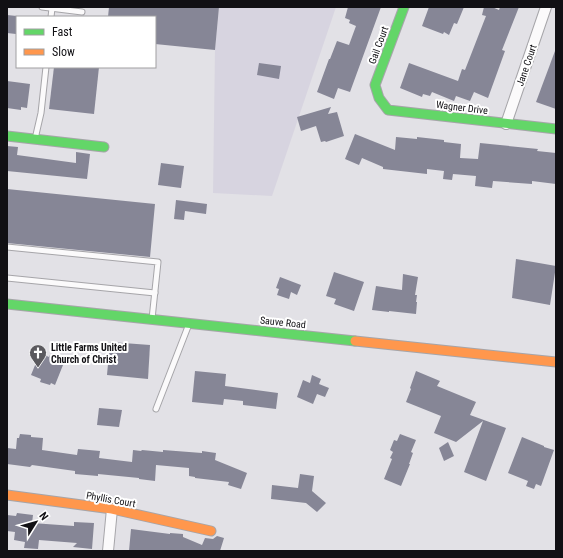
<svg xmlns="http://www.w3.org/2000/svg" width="563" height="558" viewBox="0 0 563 558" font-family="'Roboto Condensed',sans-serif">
	<rect width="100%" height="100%" fill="#e2e1e6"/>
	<polygon fill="#d7d4e0" points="219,7 336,7 272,196 213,193 215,50"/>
	<g fill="#868696">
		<polygon points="109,7 219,7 215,50 155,44 155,17 108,17"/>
		<polygon points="348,7 381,7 350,92 338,88 334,99 317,92 329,59 330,59 337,41 349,45 356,26 349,23 350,20 345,18"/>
		<polygon points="429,7 464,7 457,24 454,23 449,35 444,32 443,34 422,26"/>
		<polygon points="484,7 492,7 499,10 500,7 519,7 502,50 505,51 488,98 474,92 470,101 456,96 454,101 432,92 430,96 423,94 422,97 400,88 409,63 458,81 462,69 465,70 486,16 482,15"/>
		<polygon points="7,15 17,16 16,34 7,33"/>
		<polygon points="555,51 556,51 556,109 536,102"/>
		<polygon points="259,63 281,66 279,79 257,75"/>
		<polygon points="54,67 99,67 94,114 49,109"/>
		<polygon points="7,81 30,84 27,108 21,107 21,110 7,108"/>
		<polygon points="331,107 328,114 337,112 344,136 326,142 325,141 321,142 316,126 301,131 297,117"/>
		<polygon points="355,134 395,150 396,137 417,139 417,137 444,140 444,142 461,144 460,158 478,159 480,143 538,149 537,151 556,153 556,184 532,181 532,184 493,181 492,188 475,186 476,176 453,174 452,180 443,179 444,171 427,169 427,174 383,169 383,167 362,158 359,165 345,159"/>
		<polygon points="7,146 18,147 17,155 76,163 76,152 90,154 87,179 7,171"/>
		<polygon points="161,163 184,166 181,188 158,185"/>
		<polygon points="7,189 155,204 150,257 7,243"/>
		<polygon points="176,200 207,204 206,214 185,211 184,220 174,219"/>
		<polygon points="516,259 556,266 550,305 512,298"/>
		<polygon points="334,272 364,282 354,311 334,304 336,299 326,296"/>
		<polygon points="403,274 418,277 415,295 417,295 416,302 417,302 416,314 389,311 389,312 372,310 376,286 402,290"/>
		<polygon points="280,277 301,285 297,295 291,292 289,299 277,295 279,289 276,288"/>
		<polygon points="110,342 150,345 148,379 107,375"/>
		<polygon points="40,353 49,357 50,355 65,360 55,385 51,383 50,385 40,382 41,379 31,375"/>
		<polygon points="195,371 226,374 225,386 278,393 276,409 243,405 243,401 224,399 223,405 192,402"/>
		<polygon points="416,371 440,381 437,386 476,402 470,415 506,428 486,481 464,472 483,421 456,442 434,433 441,416 406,402 411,389 410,388"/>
		<polygon points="312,375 321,379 319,384 329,388 325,397 317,394 313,404 297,397 303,380 310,383"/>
		<polygon points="99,408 122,410 119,427 97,425"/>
		<polygon points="20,434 31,435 31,437 43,438 42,450 77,455 78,449 100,451 99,458 132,462 133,450 141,451 142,450 163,452 163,450 202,453 202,451 216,453 215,460 247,473 241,489 228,485 229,482 195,478 195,477 189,476 189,468 156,465 155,481 139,479 139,478 98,474 98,476 75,474 75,471 32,465 30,467 7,464 7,448 16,449 17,438 19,438"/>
		<polygon points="400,434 416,440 411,452 413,453 409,464 410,464 401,486 384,479 392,459 390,458 393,452 390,450 394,440 397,441"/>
		<polygon points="522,437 544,446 544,447 554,450 541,486 536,484 534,489 526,486 528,481 508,473"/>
		<polygon points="448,442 454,456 444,461 439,448"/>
		<polygon points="300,474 314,476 312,491 326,503 317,512 306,503 271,499 272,485 298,488"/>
		<polygon points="17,513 33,515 32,523 74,526 74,522 94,523 92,549 73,547 77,543 39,540 38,549 24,548 25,542 14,540 15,532 7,531 7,515 16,516"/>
		<polygon points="131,529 170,534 170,533 183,534 183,537 202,545 205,538 213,539 217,536 224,538 220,551 129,551"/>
	</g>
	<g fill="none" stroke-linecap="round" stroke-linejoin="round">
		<g stroke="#a6a5a9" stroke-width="7">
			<g id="lane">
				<polyline points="42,7 82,12"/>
				<polyline points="51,17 52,8"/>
				<polyline points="35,139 41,113 46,67"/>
				<polyline points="7,247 158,262 152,319"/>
				<polyline points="7,278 155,293"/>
				<polyline points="156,409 189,324"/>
			</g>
		</g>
		<g stroke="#a6a5a9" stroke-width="12">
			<g id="street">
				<polyline points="506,124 546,7"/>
				<polyline points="108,551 112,509"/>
			</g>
		</g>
		<g stroke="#a6a5a9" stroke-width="11">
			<g id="fast">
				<polyline points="404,7 375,85 379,98 388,110 556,129"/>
				<polyline points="7,136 104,147"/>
				<polyline points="7,304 355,341"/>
			</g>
		</g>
		<g stroke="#a6a5a9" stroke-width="11">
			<g id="slow">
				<polyline points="355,341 556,362"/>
				<polyline points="7,495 112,509 211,531"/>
			</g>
		</g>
		<use href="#lane" stroke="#fbfafb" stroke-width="5"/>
		<use href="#street" stroke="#fbfafb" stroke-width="10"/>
		<use href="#fast" stroke="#63d668" stroke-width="9"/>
		<use href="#slow" stroke="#ff974d" stroke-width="9"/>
	</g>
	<defs>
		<g id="church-pin" transform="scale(0.9)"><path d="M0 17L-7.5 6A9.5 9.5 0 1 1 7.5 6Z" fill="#5a595e" stroke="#fff"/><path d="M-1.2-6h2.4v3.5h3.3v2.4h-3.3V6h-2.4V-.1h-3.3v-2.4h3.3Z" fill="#fff"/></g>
	</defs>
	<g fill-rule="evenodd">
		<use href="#church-pin" x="38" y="353"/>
	</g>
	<g text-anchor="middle" stroke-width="4" stroke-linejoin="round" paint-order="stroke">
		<g font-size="10" fill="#111014" stroke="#fff">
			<text transform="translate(378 45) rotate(-70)" y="4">Gail Court</text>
			<text transform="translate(526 65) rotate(-71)" y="4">Jane Court</text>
			<text transform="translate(462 107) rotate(7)" y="4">Wagner Drive</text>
			<text transform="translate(283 322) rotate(6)" y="4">Sauve Road</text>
			<text transform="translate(111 499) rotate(10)" y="4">Phyllis Court</text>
		</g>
		<g font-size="10" font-weight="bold" fill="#111014" stroke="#fff" text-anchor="start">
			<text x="51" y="351">Little Farms United<tspan x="51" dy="12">Church of Christ</tspan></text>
		</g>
	</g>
	<rect width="563" height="558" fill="none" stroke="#111014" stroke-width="16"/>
	<rect x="16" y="16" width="140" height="52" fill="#ffffff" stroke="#a09fa1"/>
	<rect x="24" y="29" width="20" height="6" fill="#63d668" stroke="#a09fa1"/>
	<text x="52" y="36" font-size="12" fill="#111014">Fast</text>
	<rect x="24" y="49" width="20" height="6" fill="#ff974d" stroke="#a09fa1"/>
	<text x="52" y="56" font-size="12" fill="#111014">Slow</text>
	<g transform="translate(36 522) rotate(53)" stroke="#ffffff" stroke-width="3" paint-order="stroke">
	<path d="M0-3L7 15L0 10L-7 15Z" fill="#111014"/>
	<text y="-6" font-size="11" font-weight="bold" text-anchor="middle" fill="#111014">N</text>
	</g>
</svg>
